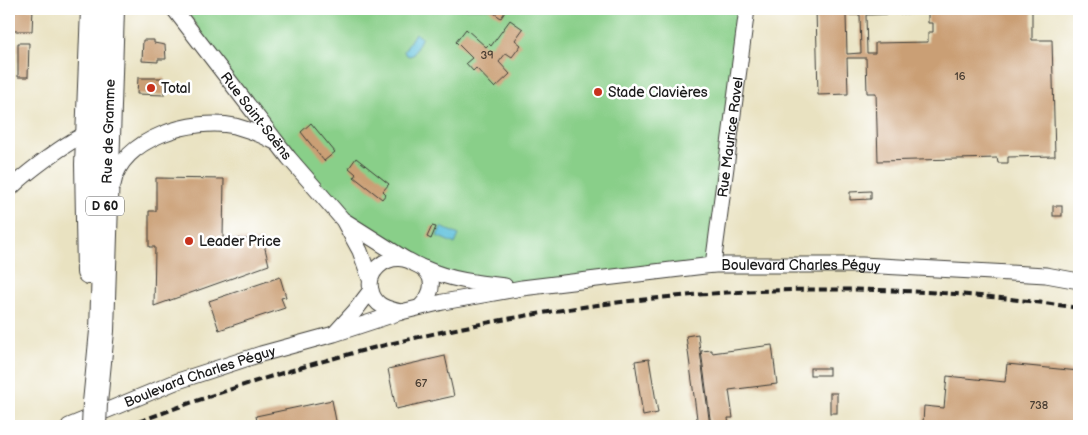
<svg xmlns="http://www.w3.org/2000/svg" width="1088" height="435" viewBox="0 0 1088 435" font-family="'Balsamiq Sans',sans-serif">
	<rect width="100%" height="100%" fill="#fff"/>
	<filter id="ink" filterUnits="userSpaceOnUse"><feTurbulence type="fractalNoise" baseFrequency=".02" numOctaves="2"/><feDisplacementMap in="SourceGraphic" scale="10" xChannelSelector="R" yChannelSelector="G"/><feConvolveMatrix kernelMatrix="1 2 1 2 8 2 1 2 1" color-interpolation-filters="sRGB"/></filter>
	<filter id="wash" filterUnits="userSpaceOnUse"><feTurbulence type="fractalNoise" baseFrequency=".0096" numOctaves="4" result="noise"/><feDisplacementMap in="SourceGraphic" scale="20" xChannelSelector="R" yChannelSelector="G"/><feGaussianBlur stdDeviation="1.12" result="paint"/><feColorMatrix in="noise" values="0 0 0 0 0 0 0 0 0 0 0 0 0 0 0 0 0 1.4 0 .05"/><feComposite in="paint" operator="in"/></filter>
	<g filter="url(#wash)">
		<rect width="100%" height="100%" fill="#e9e2c1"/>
		<polygon fill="#89cf89" stroke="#527652" points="185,9 747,9 713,265 522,288 445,276 343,220 277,143"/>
		<g fill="#5dc0db" stroke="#3c6e7c">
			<polygon points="415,33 421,37 421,39 413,55 409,56 405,54 404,51"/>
			<polygon points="441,227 459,235 455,244 437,236"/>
		</g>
		<g id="blocks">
			<g fill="#ca9f74" fill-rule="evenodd">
				<polygon points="12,9 33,9 32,31 11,31"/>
				<polygon points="488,9 507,9 501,18"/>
				<path d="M816,9H1032V40H1052L1055,156L1008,157V163H998L997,158L878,161L876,93H867L866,58H847L848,94L818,95ZM928,13V23H933V32H928V42L875,43V53H867L866,15ZM846,15H860L861,53L847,54Z"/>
				<polygon points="510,20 523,29 515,40 521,45 512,57 506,53 499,62 510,74 495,88 476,68 473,71 466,63 472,58 456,42 466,29 486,47 489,44 491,46"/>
				<polygon points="143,40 154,40 154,43 165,45 166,59 158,59 158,62 142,61"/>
				<polygon points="18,43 29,43 28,77 18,77"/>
				<polygon points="138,78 164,78 164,95 137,94"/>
				<polygon points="311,123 335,152 324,161 301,132"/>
				<polygon points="356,158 389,184 383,191 386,194 382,199 354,177 356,174 349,168"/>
				<polygon points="156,178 224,179 223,238 263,240 269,265 154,306 155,247 149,247 149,211 156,211"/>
				<polygon points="871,191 871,199 850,200 850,192"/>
				<rect x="1053" y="206" width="9" height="10"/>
				<polygon points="432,226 436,227 431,239 427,237"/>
				<polygon points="280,277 286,297 281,298 285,308 219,330 209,301"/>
				<polygon points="698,334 700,351 710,426 698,426 686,336"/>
				<polygon points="772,345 777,384 729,390 733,418 728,418 729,426 711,426 701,351 712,350 712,353"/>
				<polygon points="445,356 454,396 396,409 388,369"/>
				<polygon points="649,359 658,413 643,416 635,361"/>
				<polygon points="1007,364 1079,371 1079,426 951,426 923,423 924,406 944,408 947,376 1005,382"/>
				<rect x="810" y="368" width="19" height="7"/>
				<rect x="830" y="393" width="7" height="20"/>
				<polygon points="332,400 337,426 258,426 256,416"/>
			</g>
		</g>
	</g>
	<g filter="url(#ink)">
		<use href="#blocks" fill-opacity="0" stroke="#3b3a35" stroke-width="1"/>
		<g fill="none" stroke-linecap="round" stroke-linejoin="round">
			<g stroke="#3b3a35" stroke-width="17">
				<g id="minor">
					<path id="s1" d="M174,9L289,158L343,220L360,251L370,279"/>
					<path d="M113,185C120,138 194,117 235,126C250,130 264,136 277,143"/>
					<path d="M9,190C21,177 78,132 94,132"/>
					<polyline points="345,221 405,259"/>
					<path id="s2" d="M713,265L747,9"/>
					<path d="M424,268C450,280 477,283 505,286"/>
					<path d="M401,312C387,309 375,306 371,291C366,271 385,256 404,259C408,260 412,262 415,264C437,273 435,292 420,307"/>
					<polyline points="335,333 355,311 371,290"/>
					<path id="s3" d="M69,426L178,381L261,354L334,334L401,312L443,302L522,288L713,265H862L1046,275L1079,281"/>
				</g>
			</g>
			<g stroke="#3b3a35" stroke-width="26">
				<g id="primary">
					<polyline points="89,272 87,164 93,9"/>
					<path id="s4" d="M95,403L102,331L112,9"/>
				</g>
			</g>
			<use href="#minor" stroke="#fff" stroke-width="15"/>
			<use href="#primary" stroke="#fff" stroke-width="24"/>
			<path stroke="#1c1c1c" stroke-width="4" stroke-dasharray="8 4" stroke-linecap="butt" d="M128,426C428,310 760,259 1079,308"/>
			<g stroke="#3b3a35" stroke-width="26" stroke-linecap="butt">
				<polyline id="primary-bridge" points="94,426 95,403"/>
			</g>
			<use href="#primary-bridge" stroke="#fff" stroke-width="24"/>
		</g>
	</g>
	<g fill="#c8321e" stroke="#fff" stroke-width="2">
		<circle cx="151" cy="88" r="5"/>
		<circle cx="598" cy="92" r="5"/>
		<circle cx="189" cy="241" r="5"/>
	</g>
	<g text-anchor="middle" stroke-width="5" stroke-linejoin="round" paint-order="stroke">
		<g font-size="11" fill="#483d32">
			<text x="487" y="59">39</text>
			<text x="960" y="80">16</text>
			<text x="421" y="387">67</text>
			<text x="1039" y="409">738</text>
		</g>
		<rect fill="#fff" stroke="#606060" stroke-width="1" x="86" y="196.5" width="38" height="19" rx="4"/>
		<g font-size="12" font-weight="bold" fill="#1c1c1c">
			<text x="105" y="210">D 60</text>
		</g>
		<g font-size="14" fill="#1c1c1c" stroke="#fff" text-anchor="start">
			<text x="161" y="93">Total</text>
			<text x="608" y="97">Stade Clavières</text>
			<text x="199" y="246">Leader Price</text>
		</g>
		<g font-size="14" fill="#1c1c1c" stroke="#fff">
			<text dy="5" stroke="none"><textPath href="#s1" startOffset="135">Rue Saint-Saëns</textPath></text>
			<text dy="5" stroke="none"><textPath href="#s4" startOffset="272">Rue de Gramme</textPath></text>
			<text dy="5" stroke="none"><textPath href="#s2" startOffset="129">Rue Maurice Ravel</textPath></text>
			<text dy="5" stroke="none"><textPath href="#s3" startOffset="755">Boulevard Charles Péguy</textPath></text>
			<text dy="5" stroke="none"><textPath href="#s3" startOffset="140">Boulevard Charles Péguy</textPath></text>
		</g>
	</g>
	<rect width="1088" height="435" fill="none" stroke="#fff" stroke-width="30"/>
</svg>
